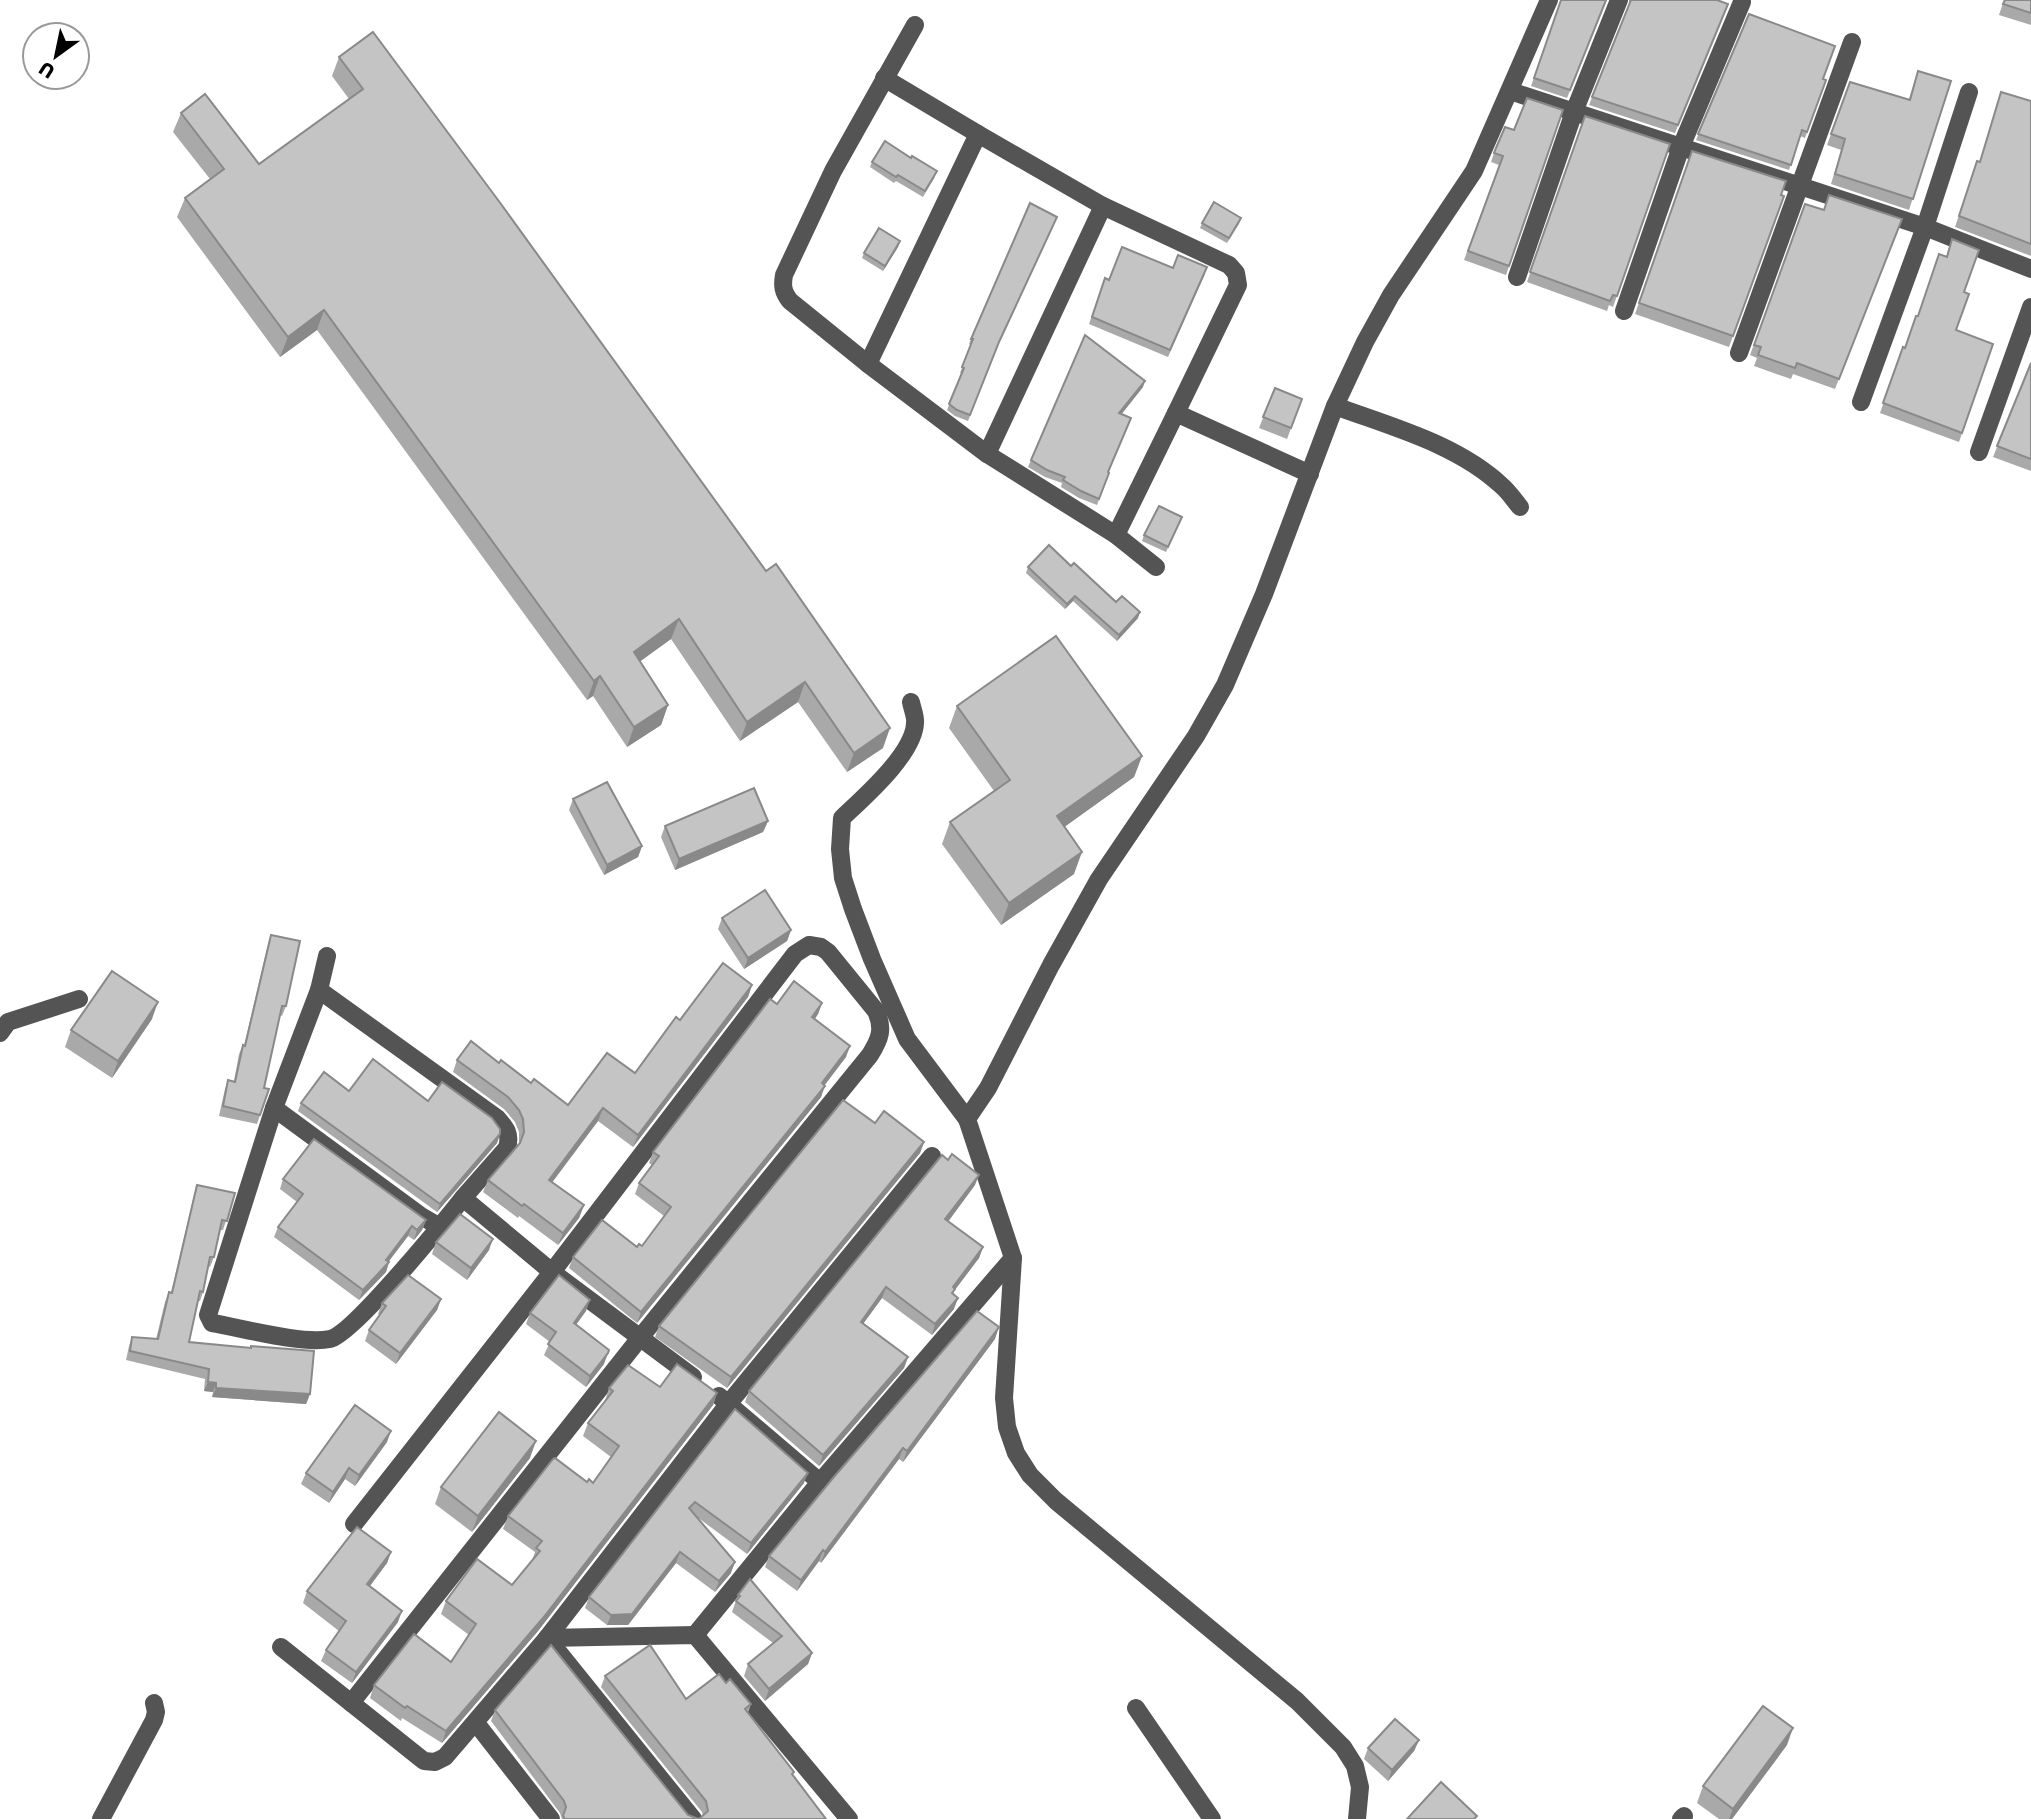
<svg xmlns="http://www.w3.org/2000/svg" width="2031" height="1819" viewBox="0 0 2031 1819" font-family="'Golos Text',sans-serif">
	<rect width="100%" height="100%" fill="#fff"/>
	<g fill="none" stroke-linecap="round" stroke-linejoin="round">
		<g stroke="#545454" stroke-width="18">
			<polyline points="884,78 978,134"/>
			<polyline points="1510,91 1925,227 2031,269"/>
			<polyline points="1517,277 1574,112 1619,0"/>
			<polyline points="1624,311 1681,147 1742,2"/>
			<polyline points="1739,353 1852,42"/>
			<path d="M868,364L790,301C783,292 782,286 784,275L833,171L915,25"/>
			<polyline points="1861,402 1925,227 1969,92"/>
			<path d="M1335,406C1392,427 1457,444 1502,486C1509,492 1514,500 1520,507"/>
			<polyline points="1979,452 2031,307"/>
			<polyline points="987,454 1103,206"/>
			<polyline points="1116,535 1176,413 1310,474"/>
			<polyline points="1156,567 1116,535 987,454 868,364 978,134 1103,206 1229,265 1236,273 1238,285 1176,413"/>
			<path d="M911,702C912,708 916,717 915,723C914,754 863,798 842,818L840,849L843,878L853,909L872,959L907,1039L967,1119"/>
			<path d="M327,956L319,990L274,1108L208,1315L212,1323C242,1328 303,1345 330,1339C353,1334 443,1223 463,1198"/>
			<path d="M319,990L497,1118C506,1128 511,1134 507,1148L463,1198L552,1272L693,1377"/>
			<polyline points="0,1033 8,1022 79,999"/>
			<polyline points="274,1108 421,1216 440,1227"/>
			<polyline points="719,1396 820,1482"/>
			<polyline points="695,1635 820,1482 1013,1258"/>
			<polyline points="547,1638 695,1635 849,1819"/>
			<polyline points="547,1638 693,1819"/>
			<polyline points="281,1647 424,1761 435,1762 445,1757 547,1638 729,1403 932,1156"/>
			<path d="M351,1703L639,1339L870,1055C880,1039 884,1029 876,1011L828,952L821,947L809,945L795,954L552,1272L354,1524"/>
			<polyline points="1136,1708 1212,1819"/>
			<polyline points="476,1723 551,1819"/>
			<polyline points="101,1819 154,1720 156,1712 154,1703"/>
			<polyline points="1357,1819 1360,1787 1355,1766 1343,1747 1297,1701 1056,1501 1030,1475 1016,1453 1007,1427 1004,1398 1013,1258 967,1119 988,1088 1051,965 1099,879 1196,736 1225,685 1264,594 1335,406 1365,342 1391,295 1474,171 1549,0"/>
			<polyline points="1681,1819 1684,1816"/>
		</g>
	</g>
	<g fill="#a9a9a9">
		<polygon points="1561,0 1607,0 1567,98 1531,86"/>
		<polygon points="1629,0 1717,0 1725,12 1675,133 1589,105 1629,4"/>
		<polygon points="2004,0 2031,0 2031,25 1999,15"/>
		<polygon points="1749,14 1823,79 1826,80 1805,138 1800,136 1789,170 1696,140"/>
		<polygon points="339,57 883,748 847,772 798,702 740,741 671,639 640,661 668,705 661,725 627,747 593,696 587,700 317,330 280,357 177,217 185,198 210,179 173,132 181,113 259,164 349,99 332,76"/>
		<polygon points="1918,71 1951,81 1909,210 1831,184 1841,150 1827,145 1850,82 1909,99"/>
		<polygon points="2001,92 2031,101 2031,256 1955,227 1977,161 1980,162"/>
		<polygon points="1563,110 1506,275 1464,260 1499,165 1491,162 1494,153 1514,130"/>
		<polygon points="1585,116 1670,144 1613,307 1609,305 1607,311 1527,282"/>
		<polygon points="1692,151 1784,196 1729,347 1635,314"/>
		<polygon points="872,162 935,177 923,197 896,181 894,183 870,167"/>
		<polygon points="1829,195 1902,219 1835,389 1793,374 1791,379 1754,366 1757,358 1750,355 1805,204 1824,210"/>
		<polygon points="1241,218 1239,224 1227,243 1200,228 1202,223"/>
		<polygon points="1952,239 1964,292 1956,330 1993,344 1959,442 1880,413 1903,347 1905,348 1946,257"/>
		<polygon points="900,241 898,247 883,271 862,258 864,253"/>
		<polygon points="1173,268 1205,274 1168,357 1089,324 1105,278 1109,280"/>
		<polygon points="971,339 997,348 968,421 955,416 947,410 962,373 960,373 971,345 969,344"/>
		<polygon points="2031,363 2031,471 1993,457"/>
		<polygon points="1143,387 1121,414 1108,473 1109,473 1097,505 1079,498 1061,487 1062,483 1045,477 1028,467 1031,460"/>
		<polygon points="1275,388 1302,399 1287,439 1259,428"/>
		<polygon points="1182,517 1166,552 1142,541 1144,535"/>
		<polygon points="1071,566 1138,618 1117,641 1073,601 1065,609 1026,573 1028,567"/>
		<polygon points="957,706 1142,756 1134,777 1064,827 1074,874 1001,925 942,844 950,822 994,791 949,728"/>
		<polygon points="573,799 642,846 638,857 604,875 569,810"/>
		<polygon points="768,821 763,832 675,870 661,837 665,826"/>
		<polygon points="722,918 791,930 787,941 744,969 718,929"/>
		<polygon points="271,935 286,1006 282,1016 280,1015 264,1088 269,1089 257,1124 219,1116 225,1089 228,1080 234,1081 239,1054 243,1045 244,1046 268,944"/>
		<polygon points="752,985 748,997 633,1147 598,1121 552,1182 584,1205 579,1218 558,1245 519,1216 518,1218 483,1192 488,1180 519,1144 519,1132 515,1122 504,1109 453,1072 457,1060 499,1063 568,1105 635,1073 680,1020"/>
		<polygon points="822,1003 818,1014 815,1019 846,1057 824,1085 821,1097 637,1323 569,1268 573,1257 642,1246 664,1216 635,1194 639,1183 652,1165 649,1163 653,1152 777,1004"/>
		<polygon points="152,1019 112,1078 65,1047 71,1030"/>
		<polygon points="349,1091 428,1101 500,1134 497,1143 437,1212 298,1111 301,1103"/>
		<polygon points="875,1123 924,1142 920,1153 727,1388 655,1337 659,1326"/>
		<polygon points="283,1179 426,1220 422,1230 414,1240 408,1236 388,1262 389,1262 386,1272 359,1300 274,1237 278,1227 297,1202 280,1189"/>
		<polygon points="197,1185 235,1193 223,1230 220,1230 214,1257 210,1267 208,1266 203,1292 200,1301 198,1301 189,1342 250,1348 251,1346 310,1394 306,1404 212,1397 213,1392 204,1391 205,1379 126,1360 129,1346 132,1337 156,1339 165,1302 169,1292 171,1293 194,1195"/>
		<polygon points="975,1185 948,1221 983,1247 979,1258 954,1291 953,1294 954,1309 932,1335 882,1298 863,1324 908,1357 904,1368 819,1466 745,1402 749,1391"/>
		<polygon points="436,1242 489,1250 467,1280 432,1254"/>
		<polygon points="441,1299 437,1310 396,1364 365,1341 369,1330 380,1315 378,1314 382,1303"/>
		<polygon points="586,1311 576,1325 604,1364 586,1387 544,1355 550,1342 526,1324 530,1313"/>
		<polygon points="995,1339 903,1462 899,1459 821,1563 819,1561 797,1591 765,1567 769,1556"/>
		<polygon points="660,1387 717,1393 713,1405 538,1631 442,1743 402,1718 401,1721 370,1698 374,1685 451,1662 469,1635 441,1614 446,1601 512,1585 532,1561 535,1552 503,1529 508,1516 587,1482 593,1483 611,1457 583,1436 588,1423 605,1401 609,1388"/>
		<polygon points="735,1409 804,1483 747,1554 697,1517 731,1573 715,1592 676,1563 628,1625 607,1625 585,1608 589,1597"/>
		<polygon points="387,1442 355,1486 345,1479 329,1503 301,1484 306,1473"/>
		<polygon points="530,1458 472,1532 435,1504 441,1487"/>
		<polygon points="391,1552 387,1563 370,1586 398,1622 352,1683 321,1661 326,1650 339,1631 303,1603 307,1591"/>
		<polygon points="738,1595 812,1653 808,1664 765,1701 744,1676 748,1664 773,1643 732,1612"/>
		<polygon points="605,1676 686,1699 726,1683 751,1704 748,1713 826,1819 562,1819 560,1813 491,1721 495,1710 688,1815 699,1819 703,1816 702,1812 601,1687"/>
		<polygon points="1419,1740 1414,1751 1388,1781 1364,1759 1368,1748"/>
		<polygon points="1787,1745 1732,1819 1719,1819 1697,1803 1703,1786"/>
	</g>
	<g fill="#898989">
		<polygon points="900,241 898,247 883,271 885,266"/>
		<polygon points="324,310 317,330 280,357 288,337"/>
		<polygon points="1145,381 1143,387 1117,420 1119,413"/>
		<polygon points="1075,596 1073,601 1065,609 1067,604"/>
		<polygon points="1140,612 1138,618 1117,641 1119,635"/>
		<polygon points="679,619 671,639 627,671 634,652"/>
		<polygon points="600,676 593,696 587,700 594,681"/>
		<polygon points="805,682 798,702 740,741 747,722"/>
		<polygon points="668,705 661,725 627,747 634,727"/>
		<polygon points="890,728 883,748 847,772 854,753"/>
		<polygon points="1142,756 1134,777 1049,838 1057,816"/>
		<polygon points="768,821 763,832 675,870 679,859"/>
		<polygon points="642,846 638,857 604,875 607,865"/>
		<polygon points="1082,852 1074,874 1001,925 1009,903"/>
		<polygon points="791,930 787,941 744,969 748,958"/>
		<polygon points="752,985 748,997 633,1147 638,1135"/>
		<polygon points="158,1002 152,1019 112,1078 118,1061"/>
		<polygon points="822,1003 818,1014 808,1028 812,1017"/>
		<polygon points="850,1046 846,1057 818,1094 822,1083"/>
		<polygon points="825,1086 821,1097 637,1323 641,1312"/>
		<polygon points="603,1108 598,1121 545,1192 549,1180"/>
		<polygon points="500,1134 497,1143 437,1212 440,1204"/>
		<polygon points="924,1142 920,1153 727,1388 731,1377"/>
		<polygon points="979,1175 975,1185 942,1230 945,1219"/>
		<polygon points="584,1205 579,1218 558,1245 563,1233"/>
		<polygon points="426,1220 422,1230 414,1240 417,1230"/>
		<polygon points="412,1226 408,1236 383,1269 389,1262 386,1272 359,1300 363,1290"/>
		<polygon points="493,1239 489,1250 467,1280 471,1268"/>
		<polygon points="983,1247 979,1258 954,1291 951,1299 953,1287"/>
		<polygon points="886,1287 882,1298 857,1332 861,1322"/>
		<polygon points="958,1298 954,1309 932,1335 935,1324"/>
		<polygon points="441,1299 437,1310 396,1364 400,1353"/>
		<polygon points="590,1300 586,1311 569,1334 574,1323"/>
		<polygon points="999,1327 995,1339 903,1462 907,1451"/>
		<polygon points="608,1353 604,1364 586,1387 590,1376"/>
		<polygon points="908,1357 904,1368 819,1466 823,1455"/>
		<polygon points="208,1382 216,1383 213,1392 204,1391"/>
		<polygon points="216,1388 310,1394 306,1404 212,1397"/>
		<polygon points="717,1393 713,1405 538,1631 442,1743 446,1731"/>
		<polygon points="391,1431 387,1442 355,1486 359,1475"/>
		<polygon points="536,1441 530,1458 472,1532 478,1516"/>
		<polygon points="903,1448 899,1459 821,1563 825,1552"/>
		<polygon points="349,1468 345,1479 329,1503 333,1492"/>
		<polygon points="808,1473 804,1483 747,1554 751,1543"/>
		<polygon points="823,1550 819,1561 797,1591 801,1580"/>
		<polygon points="391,1552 387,1563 363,1595 367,1584"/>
		<polygon points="680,1552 676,1563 628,1625 607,1625 611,1615"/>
		<polygon points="735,1562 731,1573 715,1592 719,1581"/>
		<polygon points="402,1611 398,1622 352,1683 356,1672"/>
		<polygon points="812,1653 808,1664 765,1701 769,1689"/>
		<polygon points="1793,1728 1787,1745 1732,1819 1729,1819 1733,1809"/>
		<polygon points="1419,1740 1414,1751 1388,1781 1392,1770"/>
	</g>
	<g fill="#c4c4c4" stroke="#898989" stroke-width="2">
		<polygon points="1561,0 1606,0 1570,90 1534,78"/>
		<polygon points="1631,0 1717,0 1728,4 1678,125 1592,97"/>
		<polygon points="2005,0 2031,0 2031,13 2003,4"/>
		<polygon points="1749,14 1835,46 1823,79 1826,80 1807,132 1802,130 1791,165 1698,134"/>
		<polygon points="373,32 501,204 766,571 776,564 890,728 854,753 805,682 747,722 679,619 634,652 668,705 634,727 600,676 594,681 324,310 288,337 185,198 224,169 181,113 205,94 259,164 363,89 339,57"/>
		<polygon points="1918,71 1951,81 1913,199 1835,174 1845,139 1831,134 1850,82 1910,100"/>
		<polygon points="2001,92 2031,101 2031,244 1959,216 1977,161 1980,162"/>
		<polygon points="1527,98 1563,110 1509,266 1468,251 1503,156 1494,153 1496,148 1505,127 1514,130"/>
		<polygon points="1585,116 1670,144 1617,296 1613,295 1610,301 1530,272"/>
		<polygon points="885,141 911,158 912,156 937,171 925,191 898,175 896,177 872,162"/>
		<polygon points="1692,151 1786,181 1781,195 1784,196 1733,336 1639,303"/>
		<polygon points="1829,195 1902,219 1839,379 1797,363 1795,368 1758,355 1761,347 1754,345 1805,204 1824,210"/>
		<polygon points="1214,202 1241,218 1229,238 1202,223"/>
		<polygon points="1030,203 1057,217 999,342 970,415 957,410 949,404 964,368 962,367 973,339 971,339"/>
		<polygon points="879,228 900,241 885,266 864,253"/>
		<polygon points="1952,239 1979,250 1964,292 1969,294 1956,330 1993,344 1962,433 1883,403 1903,347 1905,348 1916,316 1918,316 1939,254 1947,257"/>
		<polygon points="1122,247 1173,268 1178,255 1207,267 1170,350 1092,317 1105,278 1109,280"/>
		<polygon points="1085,335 1145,381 1119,413 1131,418 1108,472 1109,473 1099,499 1081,491 1063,480 1065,477 1047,470 1031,460"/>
		<polygon points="2031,363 2031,459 1997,446"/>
		<polygon points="1275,388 1302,399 1291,428 1263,417"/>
		<polygon points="1159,506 1182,517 1168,547 1144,535"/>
		<polygon points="1049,545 1071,566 1074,563 1116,602 1122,596 1140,612 1119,635 1075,596 1067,604 1028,567"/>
		<polygon points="1056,636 1142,756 1057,816 1082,852 1009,903 950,822 1010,780 957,706"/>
		<polygon points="607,782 642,846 607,865 573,799"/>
		<polygon points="754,788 768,821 679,859 665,826"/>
		<polygon points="765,890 791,930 748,958 722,918"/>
		<polygon points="271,935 300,941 286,1006 282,1006 264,1088 269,1089 260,1115 223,1106 228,1080 235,1082 243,1045 245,1046"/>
		<polygon points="723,963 752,985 638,1135 603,1108 549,1180 584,1205 563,1233 524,1204 522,1206 488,1180 520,1143 524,1132 523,1119 519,1110 508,1097 457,1060 471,1041 499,1063 501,1060 531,1083 534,1079 568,1105 607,1053 635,1073 676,1017 680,1020"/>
		<polygon points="112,971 158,1002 118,1061 71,1030"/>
		<polygon points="794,981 822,1003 812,1017 850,1046 822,1083 825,1086 641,1312 573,1257 602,1220 637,1247 639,1244 642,1246 671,1207 639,1183 659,1156 653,1152 770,999 777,1004"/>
		<polygon points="373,1059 428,1101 442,1082 492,1118 500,1129 500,1134 440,1204 301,1103 324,1072 349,1091"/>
		<polygon points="843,1100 875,1123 884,1111 924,1142 731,1377 659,1326"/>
		<polygon points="314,1139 426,1220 417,1230 412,1226 386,1260 389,1262 363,1290 278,1227 303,1194 283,1179"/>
		<polygon points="952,1154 979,1175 945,1219 983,1247 953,1287 955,1289 952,1293 958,1298 935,1324 886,1287 861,1322 908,1357 823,1455 749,1391 942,1155 948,1160"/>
		<polygon points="197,1185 235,1193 227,1221 222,1220 214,1257 210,1257 203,1292 200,1291 189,1342 251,1348 251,1346 314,1351 310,1394 216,1388 216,1383 208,1382 209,1369 130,1351 132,1337 158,1339 169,1292 172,1293"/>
		<polygon points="460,1214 493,1239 471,1268 436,1242"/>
		<polygon points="408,1275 441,1299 400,1353 369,1330 386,1306 382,1303"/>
		<polygon points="559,1275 590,1300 574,1323 609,1350 608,1353 590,1376 548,1344 556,1332 530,1313"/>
		<polygon points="977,1311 999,1327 907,1451 903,1448 825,1552 823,1550 801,1580 769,1556 833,1478"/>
		<polygon points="677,1364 717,1393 543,1618 446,1731 407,1706 405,1708 374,1685 414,1634 451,1662 476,1624 446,1601 477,1559 512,1585 540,1551 536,1548 542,1541 508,1516 553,1459 555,1458 587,1482 589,1479 593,1483 619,1446 588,1423 613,1391 609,1388 628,1365 660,1387"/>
		<polygon points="355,1405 391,1431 359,1475 349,1468 333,1492 306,1473"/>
		<polygon points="735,1409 808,1473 751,1543 695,1502 689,1508 735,1562 719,1581 680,1552 632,1614 611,1615 589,1597"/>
		<polygon points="499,1412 536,1441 478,1516 441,1487"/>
		<polygon points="357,1527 391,1552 367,1584 402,1611 356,1672 326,1650 346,1621 307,1591"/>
		<polygon points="750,1579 812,1653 769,1689 748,1664 782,1636 736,1601 740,1596 738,1595"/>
		<polygon points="551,1645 688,1815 699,1819 708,1811 706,1801 605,1676 650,1645 686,1699 719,1674 726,1683 730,1679 751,1704 745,1709 794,1772 792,1774 826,1819 565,1819 563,1816 566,1807 564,1801 495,1710"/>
		<polygon points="1763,1706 1793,1728 1733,1809 1703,1786"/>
		<polygon points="1395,1719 1419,1740 1392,1770 1368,1748"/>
		<polygon points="1441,1782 1477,1816 1474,1819 1407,1819"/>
	</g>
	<g transform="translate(56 56) rotate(213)"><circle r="33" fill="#ffffff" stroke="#999999" stroke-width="2"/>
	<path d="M0-5L12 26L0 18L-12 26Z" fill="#000000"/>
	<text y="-10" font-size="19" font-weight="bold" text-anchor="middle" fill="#000000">U</text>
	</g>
</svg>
